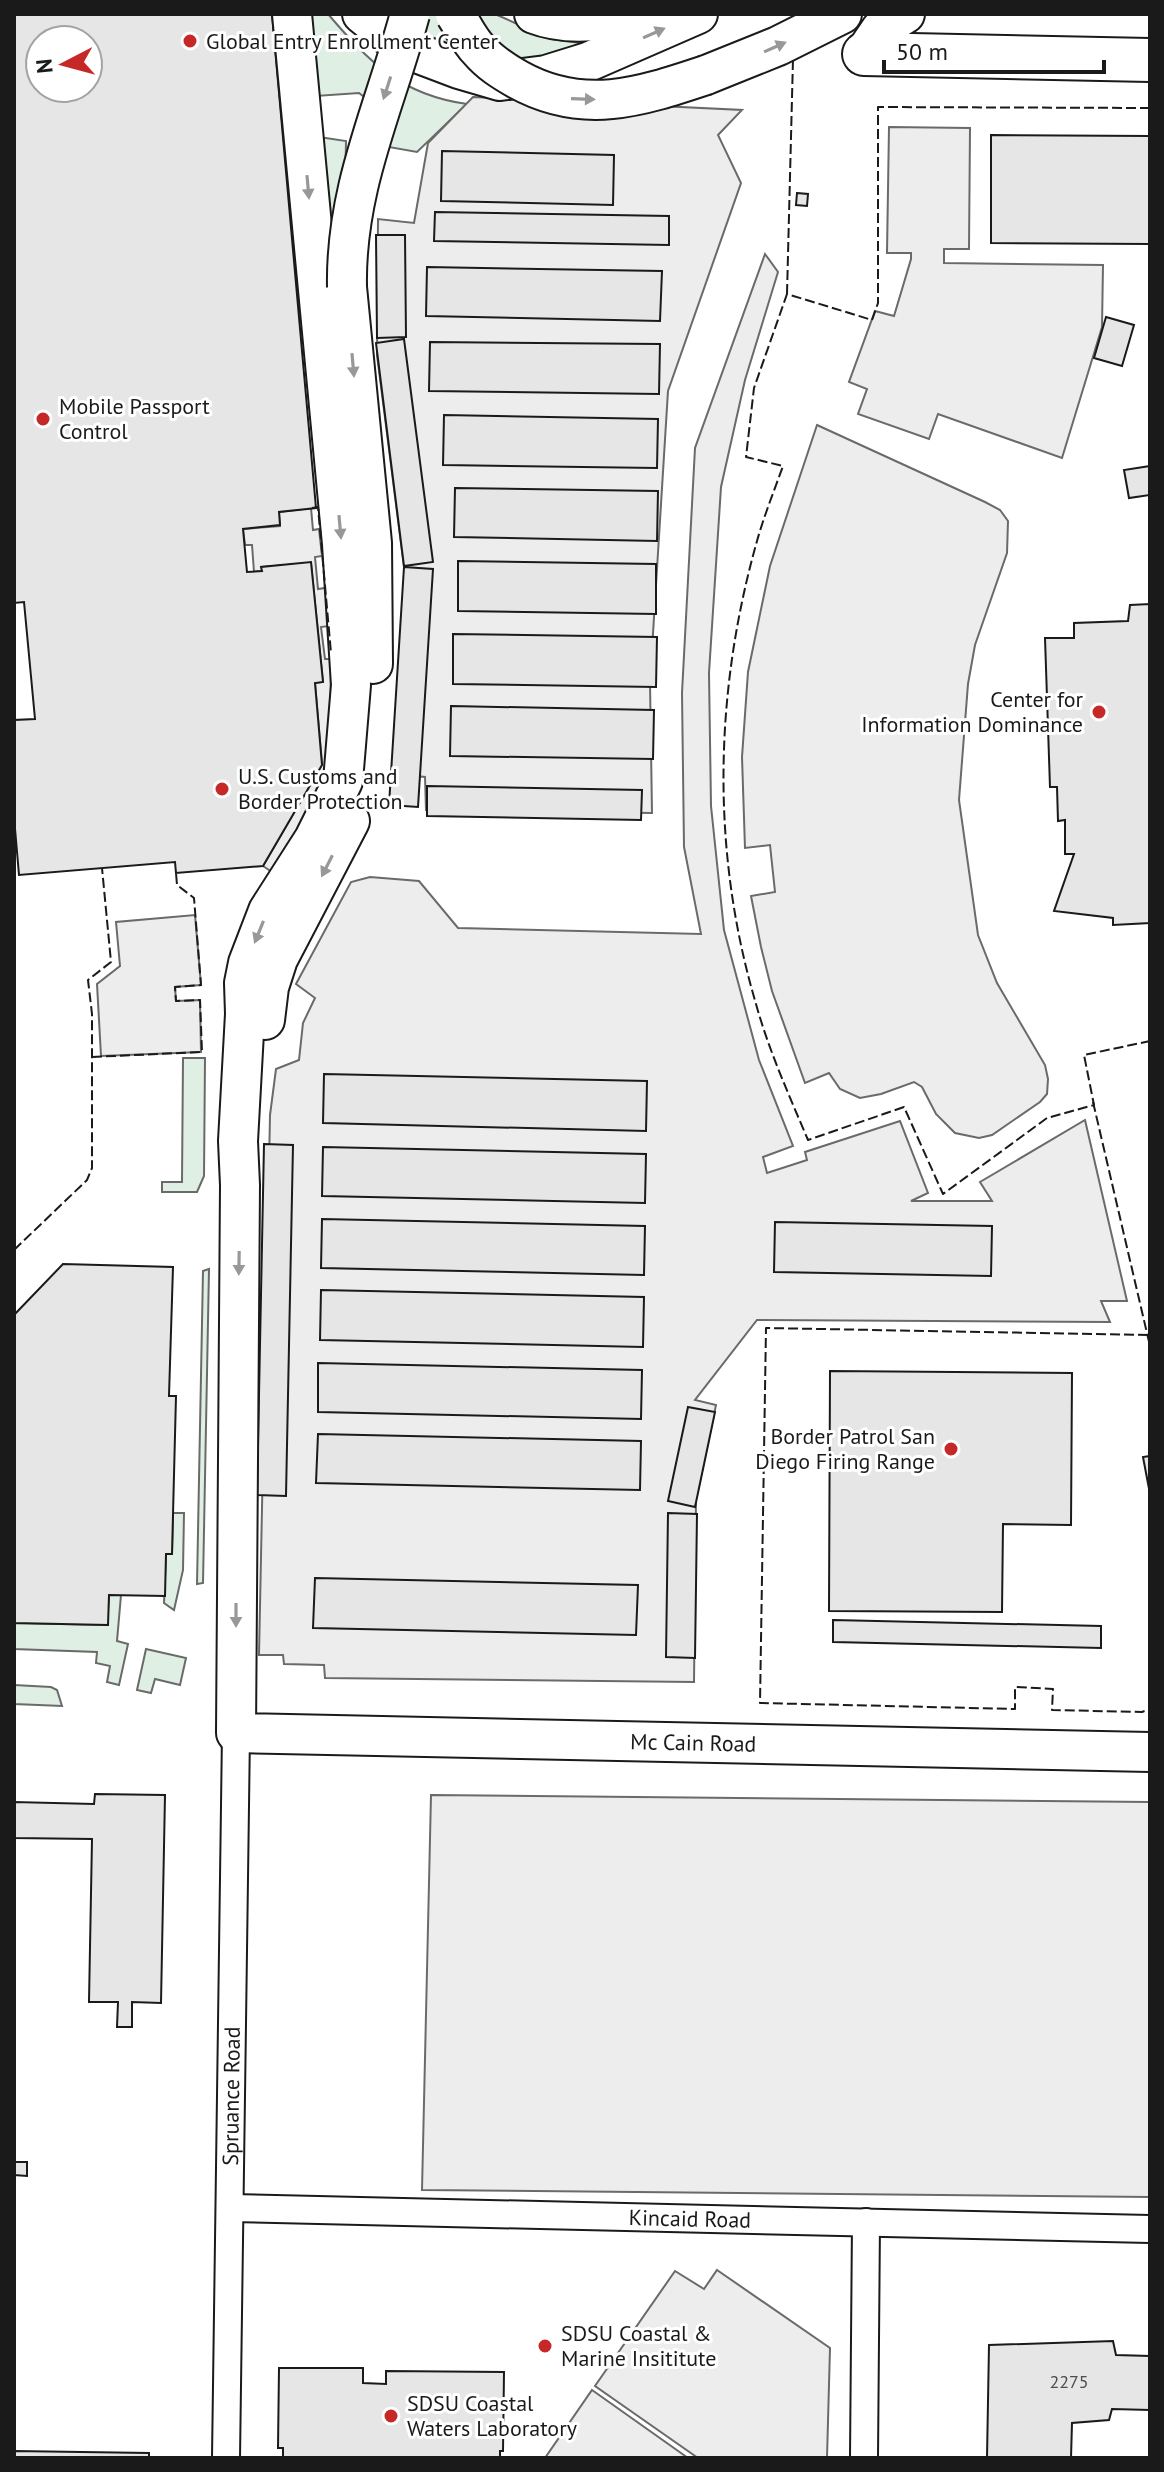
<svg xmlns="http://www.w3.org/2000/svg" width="1164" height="2472" viewBox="0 0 1164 2472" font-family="'PT Sans',sans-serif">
	<rect width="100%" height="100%" fill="#fff"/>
	<g fill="#e0efe3" stroke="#6a6a6a" stroke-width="2">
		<path d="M308,14H328C369,62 401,95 467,104L417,152L383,146L372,103L359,93L316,96Z"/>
		<polygon points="384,14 495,14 551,39 595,45 482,70"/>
		<polygon points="319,137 346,141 344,248 322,250"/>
		<polygon points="183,1058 205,1058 204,1176 197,1192 162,1192 162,1182 182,1182"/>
		<polygon points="209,1269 203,1583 197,1584 203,1271"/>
		<polygon points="173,1513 184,1513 183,1570 174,1610 164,1603 166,1554 172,1554"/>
		<polygon points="109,1595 121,1595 117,1641 128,1644 119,1685 107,1682 110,1666 96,1663 97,1652 14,1649 14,1623 107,1625"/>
		<polygon points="146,1649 186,1658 180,1685 155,1679 151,1693 137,1690"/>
		<polygon points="14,1685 51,1687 57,1690 62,1706 14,1704"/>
	</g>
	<g fill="#ededed" stroke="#6a6a6a" stroke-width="2">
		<polygon points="473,97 742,110 718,135 741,183 668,391 650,682 652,813 426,810 425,777 395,774 405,575 377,355 378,219 414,223 428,143"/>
		<polygon points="889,127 970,128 969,249 944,249 944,263 1103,265 1102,327 1062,458 938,414 929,439 858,414 867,389 849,382 875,311 894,316 911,259 911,253 887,253"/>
		<polygon points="765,254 778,272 745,380 721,487 709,673 711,806 724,930 759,1060 793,1146 763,1157 767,1173 807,1160 805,1152 900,1121 928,1193 911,1201 992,1201 980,1182 1085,1120 1127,1301 1101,1301 1110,1322 757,1320 695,1400 716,1405 696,1500 694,1682 325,1678 324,1665 284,1664 283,1655 259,1655 270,1115 276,1069 299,1060 303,1023 315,998 296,984 351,882 370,877 419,881 458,928 701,934 684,847 682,693 695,448"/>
		<polygon points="817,425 985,502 1000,510 1008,521 1007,553 975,645 968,684 959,800 978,935 997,983 1045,1065 1048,1079 1047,1094 1040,1102 992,1135 979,1138 955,1133 936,1114 922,1087 914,1082 881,1094 860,1098 840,1089 829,1073 805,1083 772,991 761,947 751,896 775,892 770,845 745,848 742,757 748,672 770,566"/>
		<polygon points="311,508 313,530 319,529 322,556 315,557 318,589 325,588 329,626 321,627 325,659 331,659 330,766 278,876 263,866 322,764 315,683 323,682 311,563 262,567 262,571 254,572 252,545 245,545 243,529 280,526 279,512"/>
		<polygon points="195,915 201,985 175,987 176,1001 200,1000 201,1052 101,1056 97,984 120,966 116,922"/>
		<polygon points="431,1795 1150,1802 1150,2197 422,2190"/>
		<polygon points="717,2270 830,2348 827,2458 698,2458 595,2386 675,2271 704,2289"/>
		<polygon points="592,2390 688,2458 545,2458"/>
	</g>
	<g fill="#e6e6e6" stroke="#1a1a1a" stroke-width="2" fill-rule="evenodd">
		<path d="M14,14H272L316,508L279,512L280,525L243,529L247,572L262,571L261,567L311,562L323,682L315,683L322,765L263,866L176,873L175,862L19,875L14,817V720L35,719L24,602L14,603ZM40,40H88V88H40Z"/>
		<polygon points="991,135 1150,136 1150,244 991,243"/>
		<polygon points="442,151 614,155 613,205 441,201"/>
		<polygon points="797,193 808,194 807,206 796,205"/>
		<polygon points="435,212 669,216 669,245 434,241"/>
		<polygon points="376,235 405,235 406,337 377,338"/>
		<polygon points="427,267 662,271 660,321 426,316"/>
		<polygon points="1106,317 1134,325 1122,366 1094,358"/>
		<polygon points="404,339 433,562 404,566 376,343"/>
		<polygon points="430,342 660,344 659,394 429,391"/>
		<polygon points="444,415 658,419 657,468 443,465"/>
		<polygon points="1150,466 1150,495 1129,498 1124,470"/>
		<polygon points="455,488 658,491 657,541 454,537"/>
		<polygon points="458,561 656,564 656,614 458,611"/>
		<polygon points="404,567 433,569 418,807 389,805"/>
		<polygon points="1150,604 1150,923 1113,925 1113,918 1054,911 1074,854 1065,854 1065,820 1058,821 1057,787 1050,787 1045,638 1074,638 1074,623 1128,621 1130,605"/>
		<polygon points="453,634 657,637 656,687 453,684"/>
		<polygon points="451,706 654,710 653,759 450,756"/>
		<polygon points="427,786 642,790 641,820 427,816"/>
		<polygon points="324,1074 647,1081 646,1131 323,1123"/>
		<polygon points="264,1144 293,1145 286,1496 257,1495"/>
		<polygon points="323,1147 646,1154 645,1203 322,1196"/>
		<polygon points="322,1219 645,1226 644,1275 321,1268"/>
		<polygon points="775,1222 992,1226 991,1276 774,1272"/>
		<polygon points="63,1264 173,1267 169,1396 176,1396 172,1554 166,1554 165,1596 109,1595 108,1625 14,1623 14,1315"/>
		<polygon points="321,1290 644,1297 643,1347 320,1340"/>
		<polygon points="318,1363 642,1370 641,1419 318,1412"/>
		<polygon points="830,1371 1072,1373 1071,1525 1003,1524 1002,1612 829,1611"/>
		<polygon points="688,1407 715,1412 695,1507 668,1501"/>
		<polygon points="318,1434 641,1441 640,1490 316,1483"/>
		<polygon points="1150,1456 1150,1494 1143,1457"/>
		<polygon points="668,1513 697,1514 695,1658 666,1657"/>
		<polygon points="315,1578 638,1585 636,1635 313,1628"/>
		<polygon points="833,1620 1101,1626 1101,1648 833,1642"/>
		<polygon points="95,1794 165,1795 161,2003 132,2002 132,2027 117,2027 118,2002 89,2002 92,1839 14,1838 14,1802 94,1804"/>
		<polygon points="14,2162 27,2162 27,2176 14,2175"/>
		<polygon points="1113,2341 1116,2355 1150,2356 1150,2410 1112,2409 1109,2420 1072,2423 1071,2458 987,2458 989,2345"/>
		<polygon points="279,2368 363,2368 363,2383 386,2384 386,2371 504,2372 503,2451 500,2451 500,2458 283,2458 283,2448 278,2448"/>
		<polygon points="14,2451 149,2453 149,2458 14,2458"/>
	</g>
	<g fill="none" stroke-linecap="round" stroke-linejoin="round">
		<g stroke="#1a1a1a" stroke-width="30">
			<g id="street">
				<path id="s1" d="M230,2208L1150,2229"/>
				<path id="s2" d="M226,2458L236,1733"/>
				<polyline points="864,2458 866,2222"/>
			</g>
		</g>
		<g stroke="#1a1a1a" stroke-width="42">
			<g id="secondary">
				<path id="s3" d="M292,14L342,544L351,685L343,781L314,839L268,911L248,963L244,983L245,1014L238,1141L240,1185L236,1733L1150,1752"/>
				<polyline points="362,14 389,36 422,55 459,69 500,81 546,75 588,62 698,14"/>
				<path d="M534,14C565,26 602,22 633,14"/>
				<polyline points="864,54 881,29 905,14"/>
				<polyline points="706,75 778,46 842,14"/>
				<polyline points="347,287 372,543 373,664"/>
				<polyline points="265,1020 269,987 278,959 350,821"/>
			</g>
		</g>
		<g stroke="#1a1a1a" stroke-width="46">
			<polyline id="primary" points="864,54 1150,60"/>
		</g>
		<use href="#street" stroke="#fff" stroke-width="26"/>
		<use href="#secondary" stroke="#fff" stroke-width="38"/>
		<use href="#primary" stroke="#fff" stroke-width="42"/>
		<g stroke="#1a1a1a" stroke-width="42" stroke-linecap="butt">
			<g id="secondary-bridge">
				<path d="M455,14C463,26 469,40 479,50C490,63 503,71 517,79C583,116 640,97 706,75"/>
				<path d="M347,287C345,188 385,107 410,14"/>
			</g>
		</g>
		<use href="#secondary-bridge" stroke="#fff" stroke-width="38"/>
		<g stroke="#1a1a1a" stroke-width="2" stroke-dasharray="10 4" stroke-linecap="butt">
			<path d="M1150,108L878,107V303L872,320L787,294L754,388L746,457L783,466C774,491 764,516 757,541C714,693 711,852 756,1004C769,1051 789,1095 808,1140L904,1107L943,1194L1047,1118L1094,1105L1084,1055L1150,1041"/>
			<polyline points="787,294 793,59"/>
			<polyline points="312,508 318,507 331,653"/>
			<polyline points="92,1057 202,1052 200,1000 176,1001 175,987 201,985 194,898 177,885 176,873"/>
			<polyline points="1093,1102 1150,1346"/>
			<polyline points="14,1250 87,1180 92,1168 92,1014 88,980 111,962 102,868"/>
			<polyline points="1148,1335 766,1328 760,1703 1015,1709 1015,1687 1053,1689 1052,1710 1142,1712 1150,1709"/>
		</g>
	</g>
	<defs><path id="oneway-solid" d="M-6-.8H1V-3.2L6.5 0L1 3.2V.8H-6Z" transform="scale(2)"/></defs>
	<g fill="#989898">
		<use href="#oneway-solid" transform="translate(654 33) rotate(-24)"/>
		<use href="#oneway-solid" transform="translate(775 47) rotate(-24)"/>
		<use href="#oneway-solid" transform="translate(387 88) rotate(108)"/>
		<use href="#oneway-solid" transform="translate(583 99) rotate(2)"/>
		<use href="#oneway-solid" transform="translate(308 187) rotate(85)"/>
		<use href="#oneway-solid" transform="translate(353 365) rotate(85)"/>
		<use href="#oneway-solid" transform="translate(340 527) rotate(85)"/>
		<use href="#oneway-solid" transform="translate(327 866) rotate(117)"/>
		<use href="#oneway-solid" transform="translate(259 932) rotate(112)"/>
		<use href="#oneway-solid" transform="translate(239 1263) rotate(91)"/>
		<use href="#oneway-solid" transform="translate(236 1615) rotate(90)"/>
	</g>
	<g fill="#c62828" stroke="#fff" stroke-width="3">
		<circle cx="190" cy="41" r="8"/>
		<circle cx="43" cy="419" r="8"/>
		<circle cx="1099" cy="712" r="8"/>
		<circle cx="222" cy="789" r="8"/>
		<circle cx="951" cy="1449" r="8"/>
		<circle cx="545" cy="2346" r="8"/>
		<circle cx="391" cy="2416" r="8"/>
	</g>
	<g text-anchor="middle" stroke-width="6" stroke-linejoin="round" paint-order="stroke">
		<g font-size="18" fill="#4d4d4d">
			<text x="1069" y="2388">2275</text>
		</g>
		<g font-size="22" fill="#1a1a1a" stroke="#fff" text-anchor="start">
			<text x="206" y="49">Global Entry Enrollment Center</text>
			<text x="59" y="414">Mobile Passport<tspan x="59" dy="25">Control</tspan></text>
			<text x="1083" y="707" text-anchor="end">Center for<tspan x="1083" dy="25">Information Dominance</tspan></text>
			<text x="238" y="784">U.S. Customs and<tspan x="238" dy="25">Border Protection</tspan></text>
			<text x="935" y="1444" text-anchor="end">Border Patrol San<tspan x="935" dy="25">Diego Firing Range</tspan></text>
			<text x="561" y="2341">SDSU Coastal &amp;<tspan x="561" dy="25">Marine Insititute</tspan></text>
			<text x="407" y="2411">SDSU Coastal<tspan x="407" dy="25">Waters Laboratory</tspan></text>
		</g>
		<g font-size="22" fill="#1a1a1a" stroke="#fff">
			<text dy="8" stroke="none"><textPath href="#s3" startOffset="2204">Mc Cain Road</textPath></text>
			<text dy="8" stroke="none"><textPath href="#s2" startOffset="362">Spruance Road</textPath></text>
			<text dy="8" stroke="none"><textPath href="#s1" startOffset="460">Kincaid Road</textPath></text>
		</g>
	</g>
	<rect width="1164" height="2472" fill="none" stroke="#1a1a1a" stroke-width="32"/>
	<g transform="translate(64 64) rotate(264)"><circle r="38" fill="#ffffff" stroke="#a3a3a3" stroke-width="2"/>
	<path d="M0-6L14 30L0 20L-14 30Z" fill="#c62828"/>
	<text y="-12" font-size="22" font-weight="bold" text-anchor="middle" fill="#1a1a1a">N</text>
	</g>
	<path d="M884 60v12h220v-12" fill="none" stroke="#1a1a1a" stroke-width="4"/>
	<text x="896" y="60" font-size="24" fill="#1a1a1a" stroke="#ffffff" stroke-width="6" paint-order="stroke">50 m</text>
</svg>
